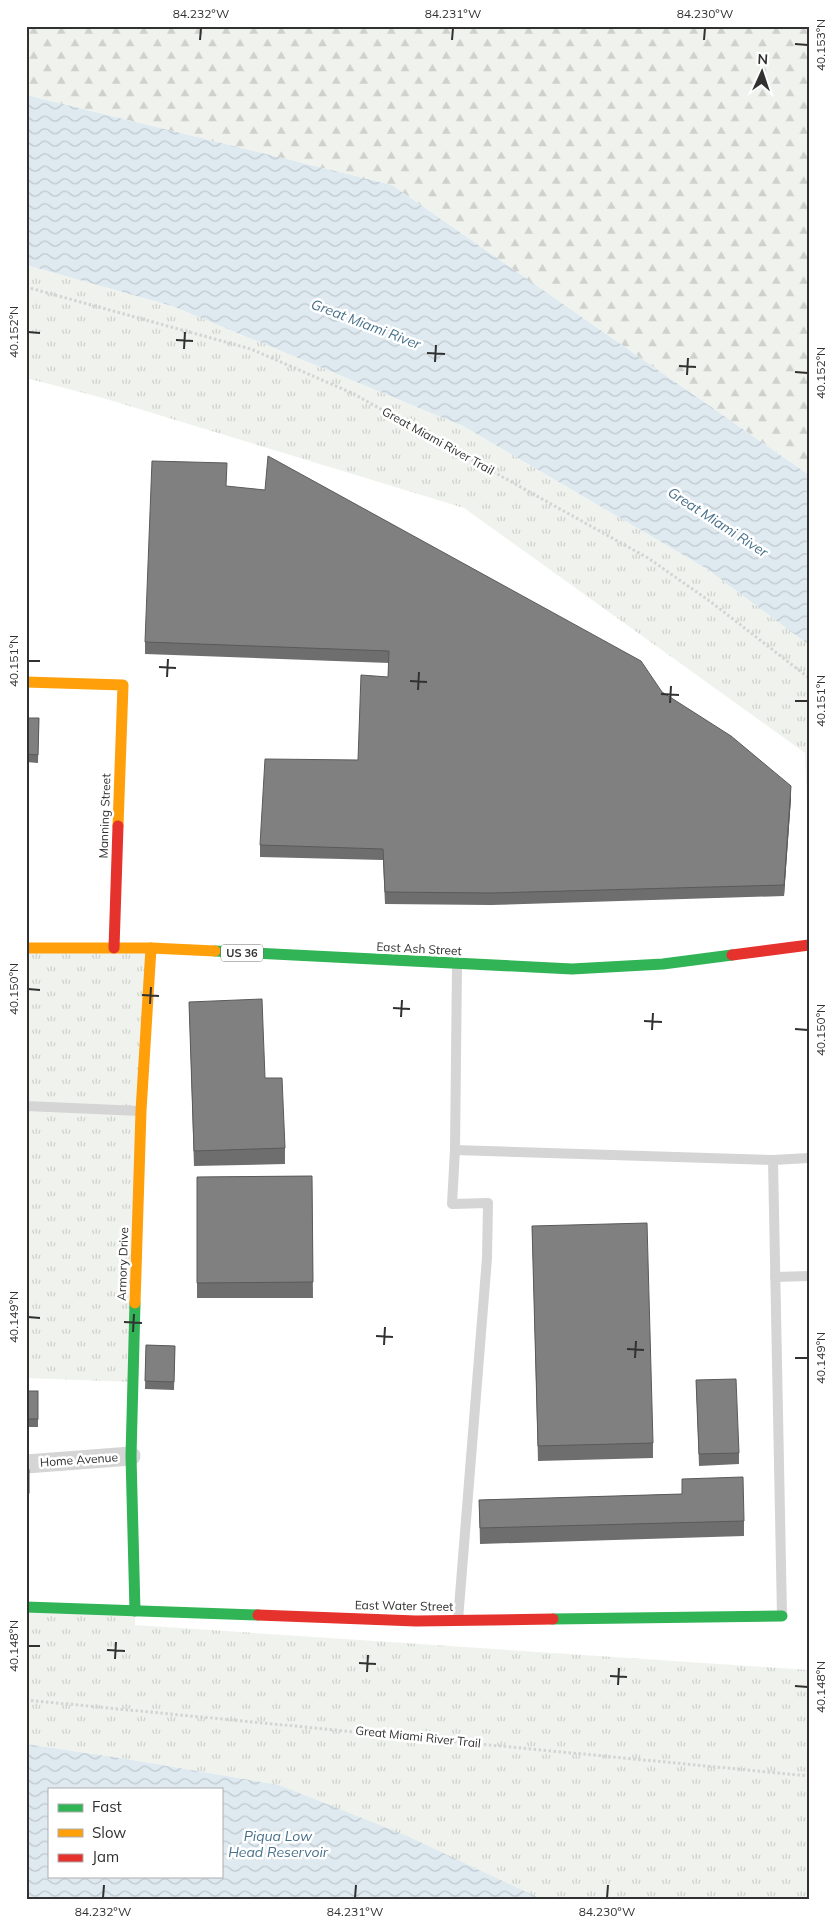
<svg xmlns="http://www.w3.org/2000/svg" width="835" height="1925" viewBox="0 0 835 1925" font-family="Mulish,sans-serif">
	<defs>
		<pattern id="grass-tufts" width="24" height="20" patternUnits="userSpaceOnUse" patternTransform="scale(1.25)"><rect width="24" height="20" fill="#f0f3ed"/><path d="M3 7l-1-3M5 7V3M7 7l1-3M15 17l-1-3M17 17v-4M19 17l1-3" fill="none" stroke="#ced1cc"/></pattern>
		<pattern id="forest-firs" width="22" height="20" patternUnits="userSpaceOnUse" patternTransform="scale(1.25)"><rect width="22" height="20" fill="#f0f3ed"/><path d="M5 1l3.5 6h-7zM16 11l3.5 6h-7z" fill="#ced1cc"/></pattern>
		<pattern id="water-waves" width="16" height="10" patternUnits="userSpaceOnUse" patternTransform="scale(1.25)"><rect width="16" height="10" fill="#dee9f0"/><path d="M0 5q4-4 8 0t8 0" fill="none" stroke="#bfc8ce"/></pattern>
	</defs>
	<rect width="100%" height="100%" fill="#fff"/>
	<g fill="url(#grass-tufts)">
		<polygon points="26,265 172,306 465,427 707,569 809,645 809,856 805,753 464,508 103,398 26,378"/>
		<polygon points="26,948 151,948 134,1382 26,1378"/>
		<polygon points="26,1607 135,1611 135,1625 809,1670 809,1899 541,1899 279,1785 133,1760 26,1744"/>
	</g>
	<polygon fill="url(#forest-firs)" points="26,26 809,26 809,475 392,185 26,95"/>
	<g fill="url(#water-waves)" fill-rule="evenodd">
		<polygon points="26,95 392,185 809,475 809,645 707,569 465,427 172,306 26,265"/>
		<path d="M26,1744L133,1760L279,1785L407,1836L541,1899H26ZM49,1789H221V1876H49Z"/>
	</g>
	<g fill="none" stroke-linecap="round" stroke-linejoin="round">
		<g stroke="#d4d4d4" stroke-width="3" stroke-dasharray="2.5 2.5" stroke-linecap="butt">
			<polyline points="26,287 251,349 352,393 648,558 711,602 809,678"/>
			<polyline points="26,1700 809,1776"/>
		</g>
		<g stroke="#d5d5d5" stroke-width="10">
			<polyline points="457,965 455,1150 452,1204 488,1203 487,1258 458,1620"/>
			<polyline points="26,1106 140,1111"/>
			<polyline points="455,1150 773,1160 809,1158"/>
			<polyline points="773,1160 782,1616"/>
			<polyline points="775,1277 809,1276"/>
		</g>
		<polyline stroke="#d5d5d5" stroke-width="19" points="26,1464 131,1456"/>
		<g stroke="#30b455" stroke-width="11">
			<polyline points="215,951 572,969 663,964 732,955"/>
			<polyline points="26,1607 258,1615"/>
			<polyline points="135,1611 131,1456 135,1303"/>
			<polyline points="553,1619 782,1616"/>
		</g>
		<g stroke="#ff9f0a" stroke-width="11">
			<polyline points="26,682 123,685 118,826"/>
			<polyline points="26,948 151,948 215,951"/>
			<polyline points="135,1303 141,1111 151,948"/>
		</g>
		<g stroke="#e5322d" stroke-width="11">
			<polyline points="114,948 118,826"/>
			<polyline points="732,955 809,945"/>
			<polyline points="258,1615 416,1621 553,1619"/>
		</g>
	</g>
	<g fill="#6e6e6e">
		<polygon points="226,487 662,692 791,798 784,896 491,905 385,904 383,860 260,857 260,845 358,760 388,677 389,663 145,654 145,642"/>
		<polygon points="26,718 39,718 38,763 26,762"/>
		<polygon points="189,1002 265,1078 285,1148 285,1164 194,1166"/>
		<polygon points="312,1176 313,1298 197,1298 197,1177"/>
		<polygon points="532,1226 653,1443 653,1458 538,1461"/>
		<polygon points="146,1345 175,1346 174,1390 145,1389"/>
		<polygon points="696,1380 739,1453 739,1464 699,1466"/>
		<rect x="26" y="1391" width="12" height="36"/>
		<rect x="26" y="1470" width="3" height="31"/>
		<polygon points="682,1479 744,1521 744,1536 480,1544 479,1500 682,1494"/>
	</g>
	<polygon fill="#5a5a5a" points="791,786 791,798 784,896 784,885"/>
	<g fill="#808080" stroke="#5a5a5a">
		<polygon points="268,456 641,661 662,692 731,736 791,786 784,885 491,893 385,892 383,849 260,845 265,759 358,760 361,675 388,677 389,651 145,642 152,461 227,463 226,486 265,490"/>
		<polygon points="26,718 39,718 38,755 26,754"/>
		<polygon points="262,999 265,1078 282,1078 285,1148 194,1151 189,1002"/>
		<polygon points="312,1176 313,1282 197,1283 197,1177"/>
		<polygon points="647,1223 653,1443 538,1446 532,1226"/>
		<polygon points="146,1345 175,1346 174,1382 145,1381"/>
		<polygon points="736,1379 739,1453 699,1454 696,1380"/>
		<rect x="26" y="1391" width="12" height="28"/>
		<rect x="26" y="1470" width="3" height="23"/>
		<polygon points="743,1477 744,1521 480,1528 479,1500 682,1494 682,1479"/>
	</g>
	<path fill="none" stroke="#313131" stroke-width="2" d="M200,40L201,28M452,40L453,28M704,40L705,28M795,44L808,45M28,332L40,333M176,340L193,341M184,349L185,332M427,353L445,354M435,362L436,345M679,366L696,367M795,372L808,373M687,375L688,358M28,661H40M159,667L176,668M167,677L168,659M410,681L427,682M418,690L419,672M661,694L679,695M795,701H808M670,703L671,686M28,989L40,990M142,995L159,996M150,1004L151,987M393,1008L410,1009M401,1017L402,1000M644,1021L662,1022M795,1029L808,1030M652,1030L653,1013M28,1317L40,1318M124,1322L142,1323M133,1332L134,1314M376,1336L393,1337M384,1345L385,1327M627,1349L644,1350M635,1358L636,1341M795,1358H808M28,1646H40M107,1650L125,1651M115,1659L116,1642M359,1663L376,1664M367,1672L368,1655M610,1676L627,1677M618,1685L619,1668M795,1686L808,1687M103,1898L104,1885M355,1898L356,1885M607,1898L608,1885"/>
	<g text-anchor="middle" stroke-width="5" stroke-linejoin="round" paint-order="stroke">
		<rect fill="#fff" stroke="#6f6f6f" stroke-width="1" x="221" y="944.5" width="42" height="17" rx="4"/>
		<g font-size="11" font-weight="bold" fill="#313131">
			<text x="242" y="957">US 36</text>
		</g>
		<g font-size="12" fill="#313131" stroke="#fff">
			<text transform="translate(438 441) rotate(29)" y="4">Great Miami River Trail</text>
			<text transform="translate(105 816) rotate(-88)" y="4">Manning Street</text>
			<text transform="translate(419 949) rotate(3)" y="4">East Ash Street</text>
			<text transform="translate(123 1264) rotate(-88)" y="4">Armory Drive</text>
			<text transform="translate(79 1460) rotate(-4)" y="4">Home Avenue</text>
			<text transform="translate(404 1606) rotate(1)" y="4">East Water Street</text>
			<text transform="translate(418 1737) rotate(6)" y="4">Great Miami River Trail</text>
		</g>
		<g font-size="14" font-style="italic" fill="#48718a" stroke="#fff">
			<text transform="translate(366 324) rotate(21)" y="5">Great Miami River</text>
			<text transform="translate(718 522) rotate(33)" y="5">Great Miami River</text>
			<text x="278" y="1841">Piqua Low<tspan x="278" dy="16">Head Reservoir</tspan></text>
		</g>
	</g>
	<rect width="835" height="1925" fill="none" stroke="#ffffff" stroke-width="55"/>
	<rect x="48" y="1788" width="175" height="90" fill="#ffffff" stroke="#adadad"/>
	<rect x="58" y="1804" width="25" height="8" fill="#30b455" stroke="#adadad"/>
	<text x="92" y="1812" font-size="15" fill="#313131">Fast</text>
	<rect x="58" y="1829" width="25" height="8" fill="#ff9f0a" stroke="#adadad"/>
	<text x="92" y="1838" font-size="15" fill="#313131">Slow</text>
	<rect x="58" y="1854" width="25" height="8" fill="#e5322d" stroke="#adadad"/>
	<text x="92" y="1862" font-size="15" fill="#313131">Jam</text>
	<g transform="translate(762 72) rotate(3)" stroke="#ffffff" stroke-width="4" paint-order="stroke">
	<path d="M0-4L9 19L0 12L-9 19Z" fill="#313131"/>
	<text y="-8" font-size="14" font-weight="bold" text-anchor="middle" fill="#313131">N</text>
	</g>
	<rect x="28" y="28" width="780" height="1870" fill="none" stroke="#313131" stroke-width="2"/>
	<g font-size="12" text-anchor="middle" fill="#313131">
		<text x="201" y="18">84.232°W</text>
		<text x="453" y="18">84.231°W</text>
		<text x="705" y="18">84.230°W</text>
		<text transform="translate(821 45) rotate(-90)" y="4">40.153°N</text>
		<text transform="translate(14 332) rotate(-90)" y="4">40.152°N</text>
		<text transform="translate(821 373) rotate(-90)" y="4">40.152°N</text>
		<text transform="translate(14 661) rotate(-90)" y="4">40.151°N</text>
		<text transform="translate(821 701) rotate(-90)" y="4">40.151°N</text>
		<text transform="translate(14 989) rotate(-90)" y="4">40.150°N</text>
		<text transform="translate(821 1030) rotate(-90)" y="4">40.150°N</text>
		<text transform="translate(14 1317) rotate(-90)" y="4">40.149°N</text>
		<text transform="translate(821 1358) rotate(-90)" y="4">40.149°N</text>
		<text transform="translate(14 1646) rotate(-90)" y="4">40.148°N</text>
		<text transform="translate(821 1687) rotate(-90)" y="4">40.148°N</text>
		<text x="103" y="1916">84.232°W</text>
		<text x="355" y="1916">84.231°W</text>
		<text x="607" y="1916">84.230°W</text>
	</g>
</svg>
